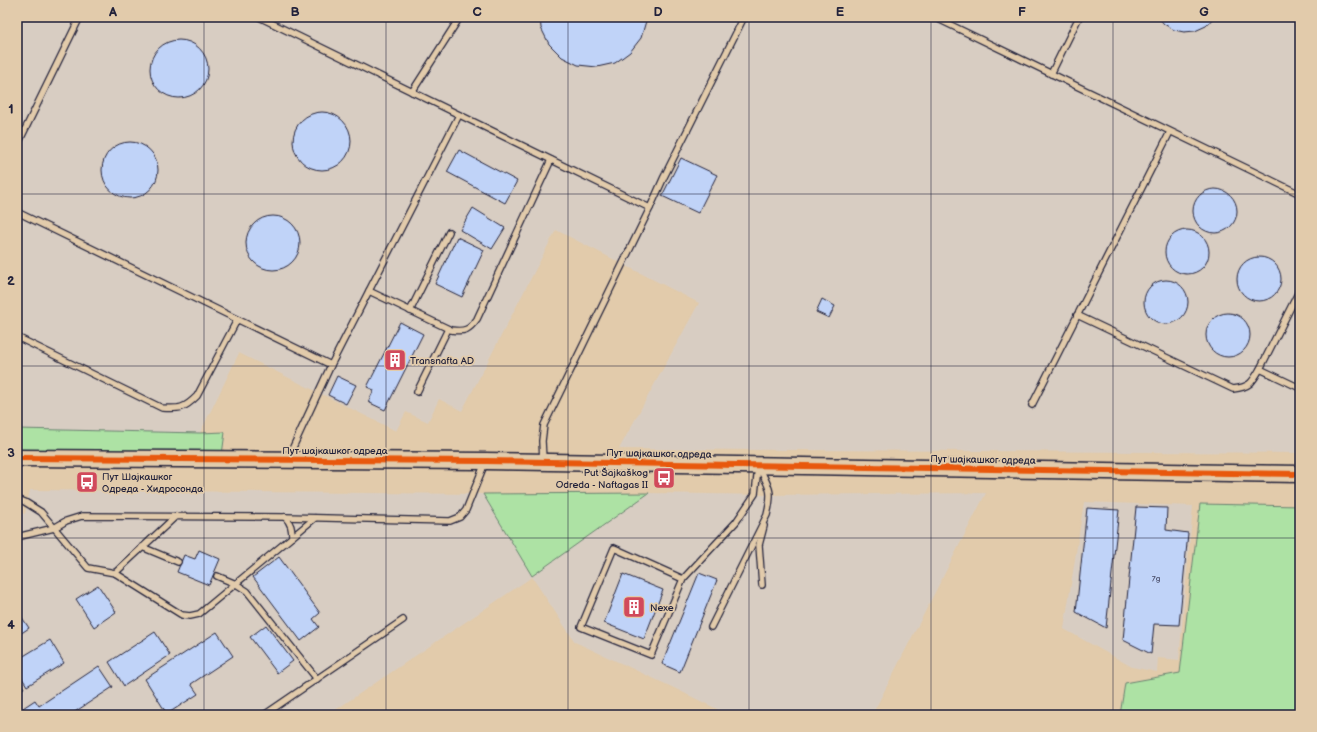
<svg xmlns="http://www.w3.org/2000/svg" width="1317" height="732" viewBox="0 0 1317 732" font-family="'Balsamiq Sans',sans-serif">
	<rect width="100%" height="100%" fill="#e2cbab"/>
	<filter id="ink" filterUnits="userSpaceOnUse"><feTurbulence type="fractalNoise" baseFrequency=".025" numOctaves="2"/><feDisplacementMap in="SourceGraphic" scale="8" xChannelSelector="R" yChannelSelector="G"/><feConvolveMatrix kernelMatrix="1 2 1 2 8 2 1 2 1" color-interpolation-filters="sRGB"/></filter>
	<g filter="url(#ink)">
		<g fill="#d8cdc2">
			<polygon points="17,17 1300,17 1300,453 619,449 699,303 556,230 462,411 439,399 428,422 406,412 396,431 239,353 200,433 17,429"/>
			<polygon points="30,490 483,494 532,576 649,493 767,495 986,493 872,715 729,715 672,687 575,642 532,577 328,715 17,715 17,512 25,514"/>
			<polygon points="1084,502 1193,506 1179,660 1158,658 1157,672 1132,667 1064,629"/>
		</g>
		<g fill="#ade2a4" stroke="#688270">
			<polygon points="17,429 200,433 225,432 222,455 17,450"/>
			<polygon points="649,493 532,576 483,494"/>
			<polygon points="1200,504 1300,506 1300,715 1120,715 1125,683 1180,673"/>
		</g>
		<g fill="#c0d3f8" stroke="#22223b">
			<polygon points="540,17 646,17 646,21 641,38 630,52 615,63 597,67 578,65 562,57 549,44 541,28"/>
			<polygon points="1158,17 1214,17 1206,26 1195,31 1184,32 1174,30 1164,24"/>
			<circle cx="179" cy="69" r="29"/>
			<circle cx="322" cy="141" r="29"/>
			<circle cx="130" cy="170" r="28"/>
			<polygon points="459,150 517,181 505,203 447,172"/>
			<polygon points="681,158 717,175 698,213 662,196"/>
			<circle cx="1215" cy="211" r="22"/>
			<polygon points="473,208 505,228 492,249 460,230"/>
			<circle cx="273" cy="243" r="27"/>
			<circle cx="1187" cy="252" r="22"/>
			<polygon points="457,237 484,250 462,297 435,284"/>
			<circle cx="1259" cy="279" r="22"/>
			<circle cx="1166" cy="302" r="22"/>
			<polygon points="822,299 835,306 829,318 816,312"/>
			<circle cx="1228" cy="335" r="22"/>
			<polygon points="400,322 423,334 385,410 368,402 374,390 367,387"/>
			<polygon points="337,376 356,385 346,404 328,395"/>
			<polygon points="1136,507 1167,508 1166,530 1188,533 1179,625 1154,624 1151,654 1123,640"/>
			<polygon points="1087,508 1119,510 1106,628 1076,612"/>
			<polygon points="199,550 220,559 209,585 177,572 184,555 195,559"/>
			<polygon points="279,557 320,613 313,619 319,627 301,641 253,577"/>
			<polygon points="699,573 717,580 680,672 662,664"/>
			<polygon points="623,574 663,590 644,639 604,623"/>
			<polygon points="98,585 116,612 94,627 76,599"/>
			<polygon points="17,610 29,628 17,636"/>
			<polygon points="266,625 293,661 277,673 250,637"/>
			<polygon points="155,632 170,655 124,686 109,662"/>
			<polygon points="217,632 233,656 191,684 198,694 167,714 145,679"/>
			<polygon points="50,640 64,663 27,686 17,670 17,660"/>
			<polygon points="99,666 113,687 70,715 17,715 17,712 35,700 39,706"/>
			<polygon points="17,677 24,688 17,692"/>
		</g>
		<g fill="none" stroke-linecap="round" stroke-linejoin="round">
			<g stroke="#22223b" stroke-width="8">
				<g id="lane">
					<polyline points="259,17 650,208"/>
					<polyline points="934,17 1300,194"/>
					<polyline points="1051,74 1079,17"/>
					<polyline points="412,92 460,17"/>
					<polyline points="17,146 80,17"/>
					<polyline points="17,212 331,365"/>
					<path d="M369,291L451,330C465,332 469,330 477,319L551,160"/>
					<polyline points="410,311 449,232"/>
					<path d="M1077,315L1233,389C1250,387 1252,383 1260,369L1300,388"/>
					<path d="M17,337L162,408C180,409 184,409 197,396L237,320"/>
					<polyline points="1260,369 1300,289"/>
					<polyline points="417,392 448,329"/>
					<polyline points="1032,405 1170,132"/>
					<polyline points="288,458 331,365 459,115"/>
					<polyline points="543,460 542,441 544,425 650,208 664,177 744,17"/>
					<polyline points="17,499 25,502 41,512 88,568 115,573 182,615 190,616 199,614 315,518"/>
					<path d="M285,517C291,523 292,529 292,537"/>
					<polyline points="17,537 54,528 66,521 82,516 285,517 450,521 460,517 466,510 485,463"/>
					<polyline points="142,547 178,562"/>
					<polyline points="115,573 176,516"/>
					<polyline points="217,576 236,584 247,591 317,679"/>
					<polyline points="683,579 651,655 581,627 614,548 683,579 736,522 755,494 758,467"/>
					<polyline points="762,585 759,545 764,526"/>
					<path d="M711,627L767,515C773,490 770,489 759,467"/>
					<polyline points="264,715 403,620"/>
				</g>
			</g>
			<g stroke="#22223b" stroke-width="19">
				<polyline id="secondary" points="17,458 486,461 1300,474"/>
			</g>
			<use href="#lane" stroke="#e2cbab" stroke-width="5.5"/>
			<use href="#secondary" stroke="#e2cbab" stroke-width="16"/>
			<g stroke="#e2cbab" stroke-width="8">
				<polyline id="cycleway" points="17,458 486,461 1300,474"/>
			</g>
			<use href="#cycleway" stroke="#e8590c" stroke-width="6"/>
		</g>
	</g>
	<path fill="none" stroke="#22223b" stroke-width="1" stroke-opacity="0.55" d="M204,17V715M386,17V715M568,17V715M749,17V715M931,17V715M1113,17V715M17,194H1300M17,366H1300M17,538H1300"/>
	<defs>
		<g id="building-square" transform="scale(1.15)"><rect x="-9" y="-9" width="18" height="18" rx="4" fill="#d1495b" stroke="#e2cbab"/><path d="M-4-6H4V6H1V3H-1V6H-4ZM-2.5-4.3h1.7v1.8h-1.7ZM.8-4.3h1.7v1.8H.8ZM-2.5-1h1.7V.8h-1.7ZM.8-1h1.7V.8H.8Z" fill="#fff"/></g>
		<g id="bus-square" transform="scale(1.15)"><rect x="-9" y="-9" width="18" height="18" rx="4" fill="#d1495b" stroke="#e2cbab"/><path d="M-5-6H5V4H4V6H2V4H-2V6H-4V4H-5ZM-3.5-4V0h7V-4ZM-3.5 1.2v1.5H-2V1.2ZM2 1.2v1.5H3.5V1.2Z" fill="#fff"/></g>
	</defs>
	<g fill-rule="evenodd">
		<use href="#building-square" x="395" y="360"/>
		<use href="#bus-square" x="664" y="478"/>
		<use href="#bus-square" x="87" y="482"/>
		<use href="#building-square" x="634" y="607"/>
	</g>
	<g text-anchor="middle" stroke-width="3.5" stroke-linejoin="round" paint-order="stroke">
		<g font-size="8" fill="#4a4e6a">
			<text x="1156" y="581">7g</text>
		</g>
		<g font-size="10" fill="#22223b" stroke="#e2cbab" text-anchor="start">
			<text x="410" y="364">Transnafta AD</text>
			<text x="648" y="476" text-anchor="end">Put Šajkaškog<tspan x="648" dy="12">Odreda - Naftagas II</tspan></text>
			<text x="102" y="480">Пут Шајкашког<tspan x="102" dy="12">Одреда - Хидросонда</tspan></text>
			<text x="650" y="611">Nexe</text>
		</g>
		<g font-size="10" fill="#22223b" stroke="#e2cbab">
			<text x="335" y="454">Пут шајкашког одреда</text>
			<text transform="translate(659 453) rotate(1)" y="4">Пут шајкашког одреда</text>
			<text transform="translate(983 459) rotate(1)" y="4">Пут шајкашког одреда</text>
		</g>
	</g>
	<rect width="1317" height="732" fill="none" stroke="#e2cbab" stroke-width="44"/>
	<rect x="22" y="22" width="1273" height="688" fill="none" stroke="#22223b" stroke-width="1.5"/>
	<g font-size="13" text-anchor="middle" font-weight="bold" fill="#22223b">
		<text x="113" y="16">A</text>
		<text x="295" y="16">B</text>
		<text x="477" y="16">C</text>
		<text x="658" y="16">D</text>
		<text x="840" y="16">E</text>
		<text x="1022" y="16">F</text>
		<text x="1204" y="16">G</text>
		<text x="11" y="113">1</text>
		<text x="11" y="285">2</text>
		<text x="11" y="457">3</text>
		<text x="11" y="629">4</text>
	</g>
</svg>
